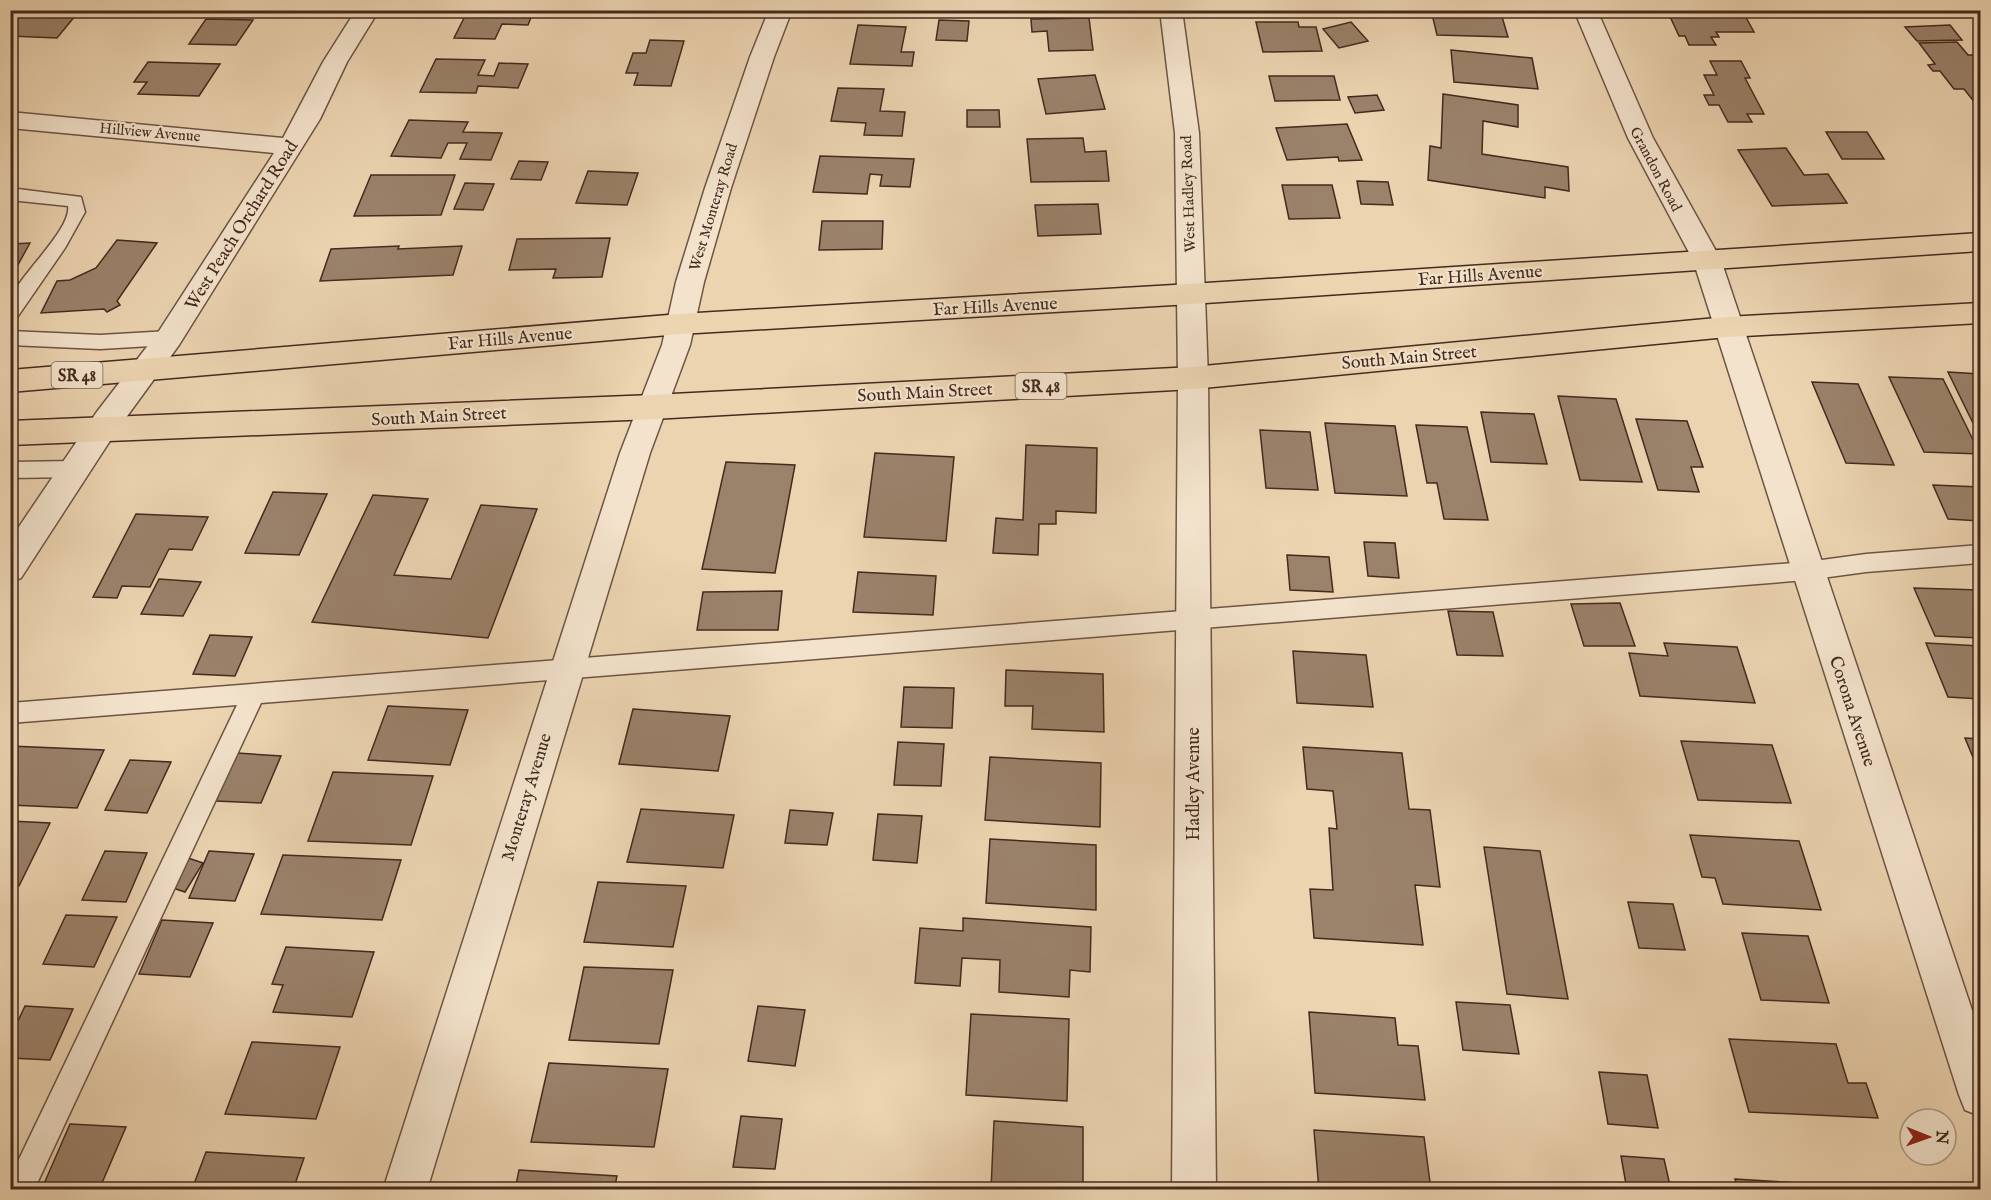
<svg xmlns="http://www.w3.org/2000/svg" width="1991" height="1200" viewBox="0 0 1991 1200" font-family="'IM FELL English',serif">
	<rect width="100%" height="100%" fill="#ecd4b1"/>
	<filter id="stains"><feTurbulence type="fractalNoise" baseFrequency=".00333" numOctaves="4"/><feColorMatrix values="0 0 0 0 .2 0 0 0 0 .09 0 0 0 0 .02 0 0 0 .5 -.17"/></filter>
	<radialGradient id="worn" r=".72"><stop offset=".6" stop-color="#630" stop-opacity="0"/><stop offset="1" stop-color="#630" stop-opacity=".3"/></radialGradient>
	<g fill="#9b826b" stroke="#442a1f" stroke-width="1.5">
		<polygon points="10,10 46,11 80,10 57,38 10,36"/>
		<polygon points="468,10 534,10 528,25 502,24 495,39 454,38"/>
		<polygon points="1431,10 1500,10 1508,37 1437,35"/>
		<polygon points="1667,10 1744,14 1754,32 1716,32 1719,37 1711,37 1716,45 1689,45 1685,36 1679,36"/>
		<polygon points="1089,18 1093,50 1049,51 1047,31 1032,32 1031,19"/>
		<polygon points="206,19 253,20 236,45 189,44"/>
		<polygon points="939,20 969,21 967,41 936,40"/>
		<polygon points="1256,22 1298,22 1299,27 1316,27 1322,51 1263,52"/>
		<polygon points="1351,22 1368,41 1339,48 1323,29"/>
		<polygon points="858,25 906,27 901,52 914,52 912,66 850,64"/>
		<polygon points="1950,25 1962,40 1917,41 1905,27"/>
		<polygon points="650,40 684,41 671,86 634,85 638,73 626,73 633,53 646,53"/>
		<polygon points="1957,42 1968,55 1976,55 1980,60 1980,109 1964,89 1954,89 1940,71 1933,71 1928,65 1935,64 1919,43"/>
		<polygon points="1451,50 1532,58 1538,89 1454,82"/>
		<polygon points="436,59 485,60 478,75 494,76 499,63 528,64 518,88 478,86 476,93 420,92"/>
		<polygon points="1710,61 1741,61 1750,78 1745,78 1764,114 1747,114 1752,122 1728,122 1719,105 1709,105 1704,95 1714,95 1704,75 1717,75"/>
		<polygon points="148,62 220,64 199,96 138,94 147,82 134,82"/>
		<polygon points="1095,75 1105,109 1046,114 1038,79"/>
		<polygon points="1269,76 1334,76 1340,100 1275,101"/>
		<polygon points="838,88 884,89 880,111 905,112 902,136 864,135 866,123 831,121"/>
		<polygon points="1443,94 1518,105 1518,127 1483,121 1482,154 1568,167 1569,191 1545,187 1545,198 1428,180 1430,146 1441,148"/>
		<polygon points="1377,95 1384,110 1355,113 1348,97"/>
		<polygon points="967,110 999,110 1000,127 967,127"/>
		<polygon points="409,120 468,122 463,132 502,133 491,160 460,159 467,143 448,143 441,158 391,156"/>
		<polygon points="1347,124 1362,160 1339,161 1338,157 1287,160 1276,128"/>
		<polygon points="1826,132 1867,132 1884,159 1842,159"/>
		<polygon points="1083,138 1085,152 1106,151 1109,181 1031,182 1027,139"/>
		<polygon points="1786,148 1804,175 1828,174 1847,203 1772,206 1738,150"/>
		<polygon points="820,156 914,159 910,187 880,186 882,175 870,174 867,194 813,192"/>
		<polygon points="519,161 548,162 541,180 511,179"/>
		<polygon points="588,171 638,173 627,205 576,203"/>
		<polygon points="371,175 455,175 441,215 354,216"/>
		<polygon points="1357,181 1388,182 1393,205 1361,204"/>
		<polygon points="465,183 494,184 483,210 454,209"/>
		<polygon points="1282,185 1332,185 1340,218 1289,219"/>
		<polygon points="1098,204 1101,234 1038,236 1035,205"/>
		<polygon points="822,221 883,221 882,249 819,250"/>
		<polygon points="610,238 602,277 553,278 556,269 509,270 517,239"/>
		<polygon points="117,240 157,243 117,301 120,305 107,312 104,309 41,313 57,281 70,280 96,268"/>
		<polygon points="30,243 10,279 10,244"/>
		<polygon points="399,246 398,249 462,246 453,275 320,281 331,249"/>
		<polygon points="1948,372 1980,374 1980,424 1973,423"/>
		<polygon points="1889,377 1943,379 1980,454 1924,452"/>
		<polygon points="1812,382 1858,384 1894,465 1846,463"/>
		<polygon points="1558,396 1616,399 1642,482 1580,480"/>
		<polygon points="1481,412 1534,414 1547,464 1491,462"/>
		<polygon points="1636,419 1687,421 1703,467 1691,467 1699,492 1658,490"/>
		<polygon points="1325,423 1395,426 1407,496 1335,493"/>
		<polygon points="1416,425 1467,427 1488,520 1444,519 1437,483 1427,483"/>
		<polygon points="1260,430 1310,432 1318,490 1266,488"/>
		<polygon points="1026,445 1097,448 1096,513 1056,511 1056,524 1039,524 1038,555 993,553 996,518 1023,520"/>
		<polygon points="875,453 954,457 946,541 864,537"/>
		<polygon points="726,462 795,465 775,573 702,569"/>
		<polygon points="1933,485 1980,487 1980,521 1948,519"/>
		<polygon points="273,492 327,494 299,555 245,553"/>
		<polygon points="373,495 428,499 394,575 451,579 481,505 537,509 488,638 312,622"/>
		<polygon points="136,514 208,517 192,550 169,549 150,587 122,586 117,598 93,597"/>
		<polygon points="1364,542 1395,543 1399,578 1368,576"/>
		<polygon points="1287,555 1329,557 1333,592 1290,590"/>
		<polygon points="858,572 936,576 933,615 853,612"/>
		<polygon points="159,579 201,582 183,616 141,614"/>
		<polygon points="1914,588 1980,590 1980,638 1935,636"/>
		<polygon points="782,591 778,630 697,630 703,592"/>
		<polygon points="1620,603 1635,646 1584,646 1571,604"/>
		<polygon points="1448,611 1493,612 1503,656 1457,655"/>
		<polygon points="210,635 252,637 235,676 193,674"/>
		<polygon points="1664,643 1737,647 1755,703 1640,696 1629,653 1668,656"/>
		<polygon points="1926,643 1980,646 1980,699 1948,697"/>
		<polygon points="1293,651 1366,655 1373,707 1297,703"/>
		<polygon points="1006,670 1103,674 1104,732 1032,729 1033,706 1005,706"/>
		<polygon points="904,687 954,688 952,728 901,727"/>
		<polygon points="388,706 468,710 450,765 368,760"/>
		<polygon points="633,709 730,716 718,771 619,764"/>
		<polygon points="1965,738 1980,739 1980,774"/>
		<polygon points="1681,741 1772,745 1791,803 1698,800"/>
		<polygon points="898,742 944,744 941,786 894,785"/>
		<polygon points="10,746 104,750 77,808 10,805"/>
		<polygon points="1303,747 1402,753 1409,809 1430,810 1440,887 1415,885 1423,945 1314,938 1310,889 1333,890 1329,828 1337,829 1333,791 1307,789"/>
		<polygon points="237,753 281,756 261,803 216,801"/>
		<polygon points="990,757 1101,763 1100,827 985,820"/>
		<polygon points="130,760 171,762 147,813 105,810"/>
		<polygon points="333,772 433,776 411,845 308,841"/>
		<polygon points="641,809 734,815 723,868 627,862"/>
		<polygon points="790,810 833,813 827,845 785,843"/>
		<polygon points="878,814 922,816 917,863 873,860"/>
		<polygon points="10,821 50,823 19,886 10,885"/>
		<polygon points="1690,835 1799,841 1821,910 1723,904 1715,878 1702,877"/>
		<polygon points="990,839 1096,845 1096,910 986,903"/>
		<polygon points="1484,847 1540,851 1568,999 1507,994"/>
		<polygon points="105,851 147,853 126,902 82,900"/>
		<polygon points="209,851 254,854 235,901 189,898"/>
		<polygon points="283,855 401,860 382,920 261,914"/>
		<polygon points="188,858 203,863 185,892 170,887"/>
		<polygon points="598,882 686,886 673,947 584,942"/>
		<polygon points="1628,902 1673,904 1685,950 1639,948"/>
		<polygon points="66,915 117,917 94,967 43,964"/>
		<polygon points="963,918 1091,927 1090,972 1070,970 1069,997 999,992 1000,960 962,958 960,986 915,983 920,928 963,931"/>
		<polygon points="162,920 213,923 190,977 139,974"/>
		<polygon points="1742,933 1808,936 1829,1003 1761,1000"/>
		<polygon points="286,947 374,952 352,1017 273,1012 283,985 272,984"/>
		<polygon points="584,967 673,970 659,1044 569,1040"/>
		<polygon points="1456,1002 1510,1005 1519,1054 1463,1050"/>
		<polygon points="25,1006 73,1009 50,1060 10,1058 10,1038"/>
		<polygon points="758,1006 805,1010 795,1066 748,1061"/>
		<polygon points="1309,1012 1395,1018 1398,1045 1418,1046 1425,1100 1315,1093"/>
		<polygon points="971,1014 1069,1019 1067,1101 966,1095"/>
		<polygon points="1729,1039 1836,1044 1848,1083 1866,1083 1878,1118 1749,1112"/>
		<polygon points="252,1042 340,1047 316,1119 225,1114"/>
		<polygon points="549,1063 668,1069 654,1147 531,1142"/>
		<polygon points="1599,1072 1647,1075 1658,1128 1608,1124"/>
		<polygon points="741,1116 782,1119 775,1169 733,1167"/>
		<polygon points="994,1121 1083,1127 1083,1190 991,1190"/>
		<polygon points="70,1124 126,1127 99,1190 43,1186"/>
		<polygon points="1314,1130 1424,1137 1431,1190 1319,1190"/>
		<polygon points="206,1152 304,1158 293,1190 170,1190 172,1183 194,1184"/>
		<polygon points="1621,1156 1664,1159 1671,1190 1627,1190"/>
		<polygon points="519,1170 617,1176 614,1190 515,1190"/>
		<polygon points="1735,1179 1878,1188 1879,1190 1738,1190"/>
	</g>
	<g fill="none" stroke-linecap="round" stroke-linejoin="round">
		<g stroke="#6e5444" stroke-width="3">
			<g id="service">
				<path d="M10,188L81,197L85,212L65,248L16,319L10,320C10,314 9,307 10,301C15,279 72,230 68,206L10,200Z"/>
				<polygon points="10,331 100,335 169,331 175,333 178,338 175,343 169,345 100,349 10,345"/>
				<polygon points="74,461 81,463 84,469 81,475 74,477 10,478 10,462"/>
				<polygon points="1980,545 1980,563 1866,572 1807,580 261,703 34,1190 10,1190 10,1178 237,705 10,723 10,703 1807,562 1866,554"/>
			</g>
		</g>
		<g stroke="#6e5444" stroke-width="3">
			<g id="minor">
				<polygon points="356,10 379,10 347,62 320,119 179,345 117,430 21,578 10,582 10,540 96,413 159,331 274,153 10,128 10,112 283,138 323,62"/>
				<polygon points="769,10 792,10 774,57 731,188 704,282 690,345 650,453 427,1190 383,1190 620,453 662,345 676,282 705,188 750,57"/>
				<polygon points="1160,10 1182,10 1199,133 1208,378 1216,1190 1172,1190 1178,378 1175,133"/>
				<polygon points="1574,10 1597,10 1653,138 1721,260 1980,1034 1980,1116 1965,1110 1959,1095 1693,260 1628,138"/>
			</g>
		</g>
		<g stroke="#442a1f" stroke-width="3">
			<g id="primary">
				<polygon points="1980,233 1980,251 1191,304 680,334 10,392 10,370 680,314 1191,284"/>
				<polygon points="1980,303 1980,323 1727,337 1193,389 653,419 10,445 10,421 653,395 1193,367 1727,317"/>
			</g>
		</g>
		<use href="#service" fill="#f3e3cc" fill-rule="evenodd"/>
		<use href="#minor" fill="#f3e3cc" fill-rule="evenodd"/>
		<use href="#primary" fill="#ecd4b1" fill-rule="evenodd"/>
	</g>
	<g text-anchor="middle" stroke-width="4.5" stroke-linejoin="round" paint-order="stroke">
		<g font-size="15" fill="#442a1f" stroke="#f3e3cc">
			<text transform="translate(150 132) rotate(5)" y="5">Hillview Avenue</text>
			<text transform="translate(1656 169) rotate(62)" y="5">Grandon Road</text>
			<text transform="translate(1188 194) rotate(-92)" y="5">West Hadley Road</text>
			<text transform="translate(713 207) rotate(-73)" y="5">West Monteray Road</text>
		</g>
		<g fill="#f3e3cc" stroke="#786253" stroke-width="1.5">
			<rect x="51.5" y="362" width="51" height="26" rx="4.5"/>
			<rect x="1015.5" y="373" width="51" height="26" rx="4.5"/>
		</g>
		<g font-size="16" font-weight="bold" fill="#442a1f">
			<text x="77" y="381">SR 48</text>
			<text x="1041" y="392">SR 48</text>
		</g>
		<g font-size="18" fill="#442a1f" stroke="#f3e3cc">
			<text transform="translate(241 225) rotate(-58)" y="6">West Peach Orchard Road</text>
			<text transform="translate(1480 275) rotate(-4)" y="6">Far Hills Avenue</text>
			<text transform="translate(995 306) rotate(-3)" y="6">Far Hills Avenue</text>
			<text transform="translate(510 338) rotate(-5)" y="6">Far Hills Avenue</text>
			<text transform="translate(1409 357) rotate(-5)" y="6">South Main Street</text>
			<text transform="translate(925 392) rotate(-3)" y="6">South Main Street</text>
			<text transform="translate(439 416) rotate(-3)" y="6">South Main Street</text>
			<text transform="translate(1853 711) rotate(72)" y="6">Corona Avenue</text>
			<text transform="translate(1193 784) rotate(-90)" y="6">Hadley Avenue</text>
			<text transform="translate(526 797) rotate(-73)" y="6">Monteray Avenue</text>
		</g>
	</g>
	<rect width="1991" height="1200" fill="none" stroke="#ecd4b1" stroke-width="36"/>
	<rect x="12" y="12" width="1967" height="1176" fill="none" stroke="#442a1f" stroke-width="3"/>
	<rect x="18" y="18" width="1955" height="1164" fill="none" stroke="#442a1f" stroke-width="1.5"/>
	<g transform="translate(1928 1137) rotate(91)"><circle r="28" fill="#f3e3cc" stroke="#ad9987" stroke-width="1.5"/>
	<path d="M0-4.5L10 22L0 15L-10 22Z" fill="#8f2418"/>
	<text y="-9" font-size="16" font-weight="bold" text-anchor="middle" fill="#442a1f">N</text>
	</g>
	<rect width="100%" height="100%" filter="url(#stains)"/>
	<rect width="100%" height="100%" fill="url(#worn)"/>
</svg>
